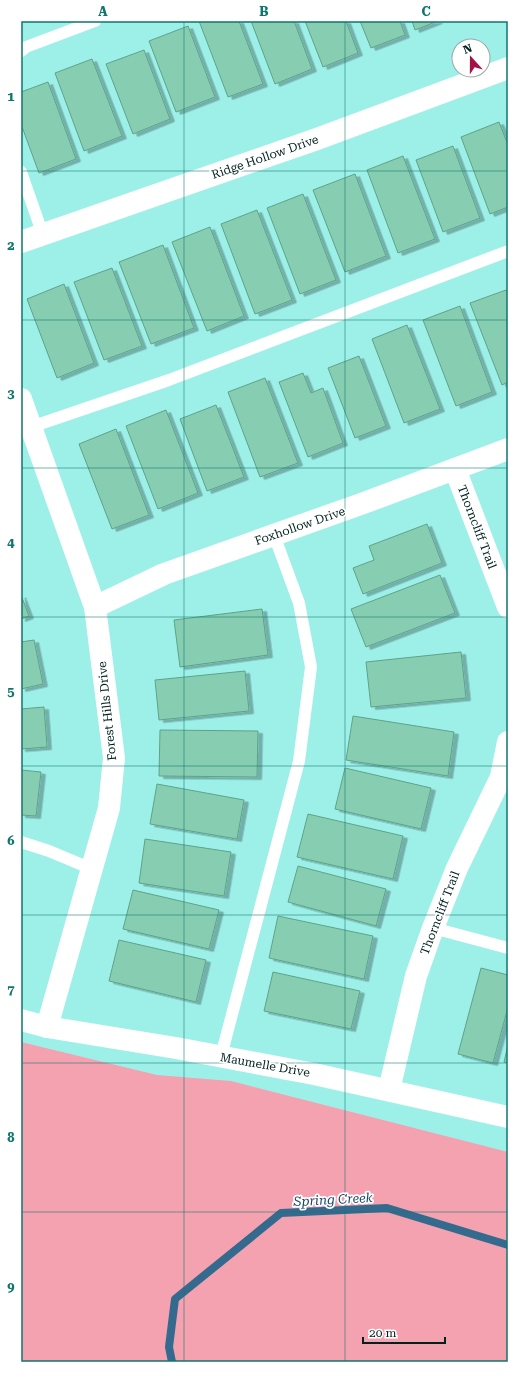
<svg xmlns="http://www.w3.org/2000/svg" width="529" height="1383" viewBox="0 0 529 1383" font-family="'Roboto Serif',serif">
	<defs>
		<filter id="shadow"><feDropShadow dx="4.5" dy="2.5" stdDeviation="0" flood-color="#0004"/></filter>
	</defs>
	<rect width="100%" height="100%" fill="#9df0e8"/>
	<polygon fill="#f4a1b0" points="21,1042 157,1075 231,1081 508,1152 508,1362 21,1362"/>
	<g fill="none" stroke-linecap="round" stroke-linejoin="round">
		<polyline stroke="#356a8f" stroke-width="8" points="172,1362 169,1347 175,1299 281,1213 387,1208 508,1245"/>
	</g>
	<g fill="#86cdb1" stroke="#5da389" filter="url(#shadow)">
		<polygon points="199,21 239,21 263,84 228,97"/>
		<polygon points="251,21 294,21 312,69 275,84"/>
		<polygon points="305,21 346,21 358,53 323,67"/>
		<polygon points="360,21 400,21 405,35 371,48"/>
		<polygon points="412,21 438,21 415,30"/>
		<polygon points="188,26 215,97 176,112 149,41"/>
		<polygon points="144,50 170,119 133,134 106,64"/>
		<polygon points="92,59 122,136 84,151 55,73"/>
		<polygon points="48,82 76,159 39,173 21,124 21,92"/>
		<polygon points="499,122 508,145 508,207 490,214 461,137"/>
		<polygon points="453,146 480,218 443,232 416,160"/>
		<polygon points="403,156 435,239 398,253 367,170"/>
		<polygon points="355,174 386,256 345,272 313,190"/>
		<polygon points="303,194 336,280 300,294 267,208"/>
		<polygon points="257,210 292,300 255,314 221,224"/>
		<polygon points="210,227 244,316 207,331 172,242"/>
		<polygon points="163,245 194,328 151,344 119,262"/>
		<polygon points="112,268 142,346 104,360 74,282"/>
		<polygon points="64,284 94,363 57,378 27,299"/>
		<polygon points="506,290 508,294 508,382 502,385 470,303"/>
		<polygon points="460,306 492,392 456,406 423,320"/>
		<polygon points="407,325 440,409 404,423 372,339"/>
		<polygon points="359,356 386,426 355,438 328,368"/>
		<polygon points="303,373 311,393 323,388 343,443 308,457 279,382"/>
		<polygon points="265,378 298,463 260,477 228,392"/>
		<polygon points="216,405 244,477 207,491 180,419"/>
		<polygon points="166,410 198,493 158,509 126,426"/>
		<polygon points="116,429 149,515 112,529 79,444"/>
		<polygon points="427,524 442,563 363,594 353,568 374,560 369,546"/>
		<polygon points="440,575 455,613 366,647 351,609"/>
		<polygon points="21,595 29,616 21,619"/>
		<polygon points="262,609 268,655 180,667 174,620"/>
		<polygon points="34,640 43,684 21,689 21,642"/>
		<polygon points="461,652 466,698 371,707 366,662"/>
		<polygon points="245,671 249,711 159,720 155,680"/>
		<polygon points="44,707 47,747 21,749 21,709"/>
		<polygon points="353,716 454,732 448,776 346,760"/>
		<polygon points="160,730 258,731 257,777 159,776"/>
		<polygon points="345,768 431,788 421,829 335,809"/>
		<polygon points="21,770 41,772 36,816 21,815"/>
		<polygon points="157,784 244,800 237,839 150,824"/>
		<polygon points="308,814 403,836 393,879 297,857"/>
		<polygon points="145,839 231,852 224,896 139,883"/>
		<polygon points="298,866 386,889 376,926 288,902"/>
		<polygon points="133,890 219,910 209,949 123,929"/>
		<polygon points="278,916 373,936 364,979 269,958"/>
		<polygon points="119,940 206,960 196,1002 109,981"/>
		<polygon points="481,968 508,975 508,1007 493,1063 458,1054"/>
		<polygon points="273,972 360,991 351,1029 264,1011"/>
		<polygon points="508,1045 508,1063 504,1062"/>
	</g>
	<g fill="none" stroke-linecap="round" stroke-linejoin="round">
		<g stroke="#fff" stroke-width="12">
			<polyline points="21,51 26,47 95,21"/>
			<polyline points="21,172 43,235"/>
			<polyline points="31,427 169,380 508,251"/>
			<polyline points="21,842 49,851 92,869"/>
			<polyline points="433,928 508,948"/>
			<polyline points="221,1056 299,761 311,667 299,603 274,535"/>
		</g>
		<g stroke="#fff" stroke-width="22">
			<polyline points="21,242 317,139 508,68"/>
			<polyline points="21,399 95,607 114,758 109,808 47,1027"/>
			<polyline points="455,469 508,607"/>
			<polyline points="95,607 164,574 361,504 508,449"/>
			<polyline points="21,1020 47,1027 176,1048 314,1074 508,1117"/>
			<polyline points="389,1090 416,976 433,928 457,868 501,777 508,742"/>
		</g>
	</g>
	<path fill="none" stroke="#0f766e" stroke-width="1" stroke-opacity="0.55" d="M184,21V1362M345,21V1362M21,171H508M21,320H508M21,468H508M21,617H508M21,766H508M21,915H508M21,1063H508M21,1212H508"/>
	<g text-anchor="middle" stroke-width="3.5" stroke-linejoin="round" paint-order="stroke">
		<g font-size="12" fill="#00221f" stroke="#fff">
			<text transform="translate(265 157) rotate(-19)" y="4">Ridge Hollow Drive</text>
			<text transform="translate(300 526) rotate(-19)" y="4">Foxhollow Drive</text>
			<text transform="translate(477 527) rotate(69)" y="4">Thorncliff Trail</text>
			<text transform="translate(107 711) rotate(-96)" y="4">Forest Hills Drive</text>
			<text transform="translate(440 913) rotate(-69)" y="4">Thorncliff Trail</text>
			<text transform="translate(265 1065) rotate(10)" y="4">Maumelle Drive</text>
		</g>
		<g font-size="13" font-style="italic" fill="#184469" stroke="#fff">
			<text transform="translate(333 1199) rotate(-3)" y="5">Spring Creek</text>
		</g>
	</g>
	<rect width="529" height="1383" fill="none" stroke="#ffffff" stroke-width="44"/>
	<g transform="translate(471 58) rotate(339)"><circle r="19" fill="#ffffff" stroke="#99a7a5"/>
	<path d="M0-3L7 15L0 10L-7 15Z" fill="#a61048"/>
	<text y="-6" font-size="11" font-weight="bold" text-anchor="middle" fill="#00221f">N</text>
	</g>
	<path d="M363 1337v6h82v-6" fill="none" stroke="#00221f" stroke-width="2"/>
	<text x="369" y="1337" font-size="12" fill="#00221f" stroke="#ffffff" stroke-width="3" paint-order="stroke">20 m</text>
	<rect x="22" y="22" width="485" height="1339" fill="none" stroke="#0f766e" stroke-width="1.5"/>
	<g font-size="13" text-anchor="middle" font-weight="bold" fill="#0f766e">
		<text x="103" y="16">A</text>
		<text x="264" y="16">B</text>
		<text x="426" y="16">C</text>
		<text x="11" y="101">1</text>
		<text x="11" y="250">2</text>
		<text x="11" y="398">3</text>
		<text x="11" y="547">4</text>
		<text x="11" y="696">5</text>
		<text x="11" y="845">6</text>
		<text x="11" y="994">7</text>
		<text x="11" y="1142">8</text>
		<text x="11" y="1291">9</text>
	</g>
</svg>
